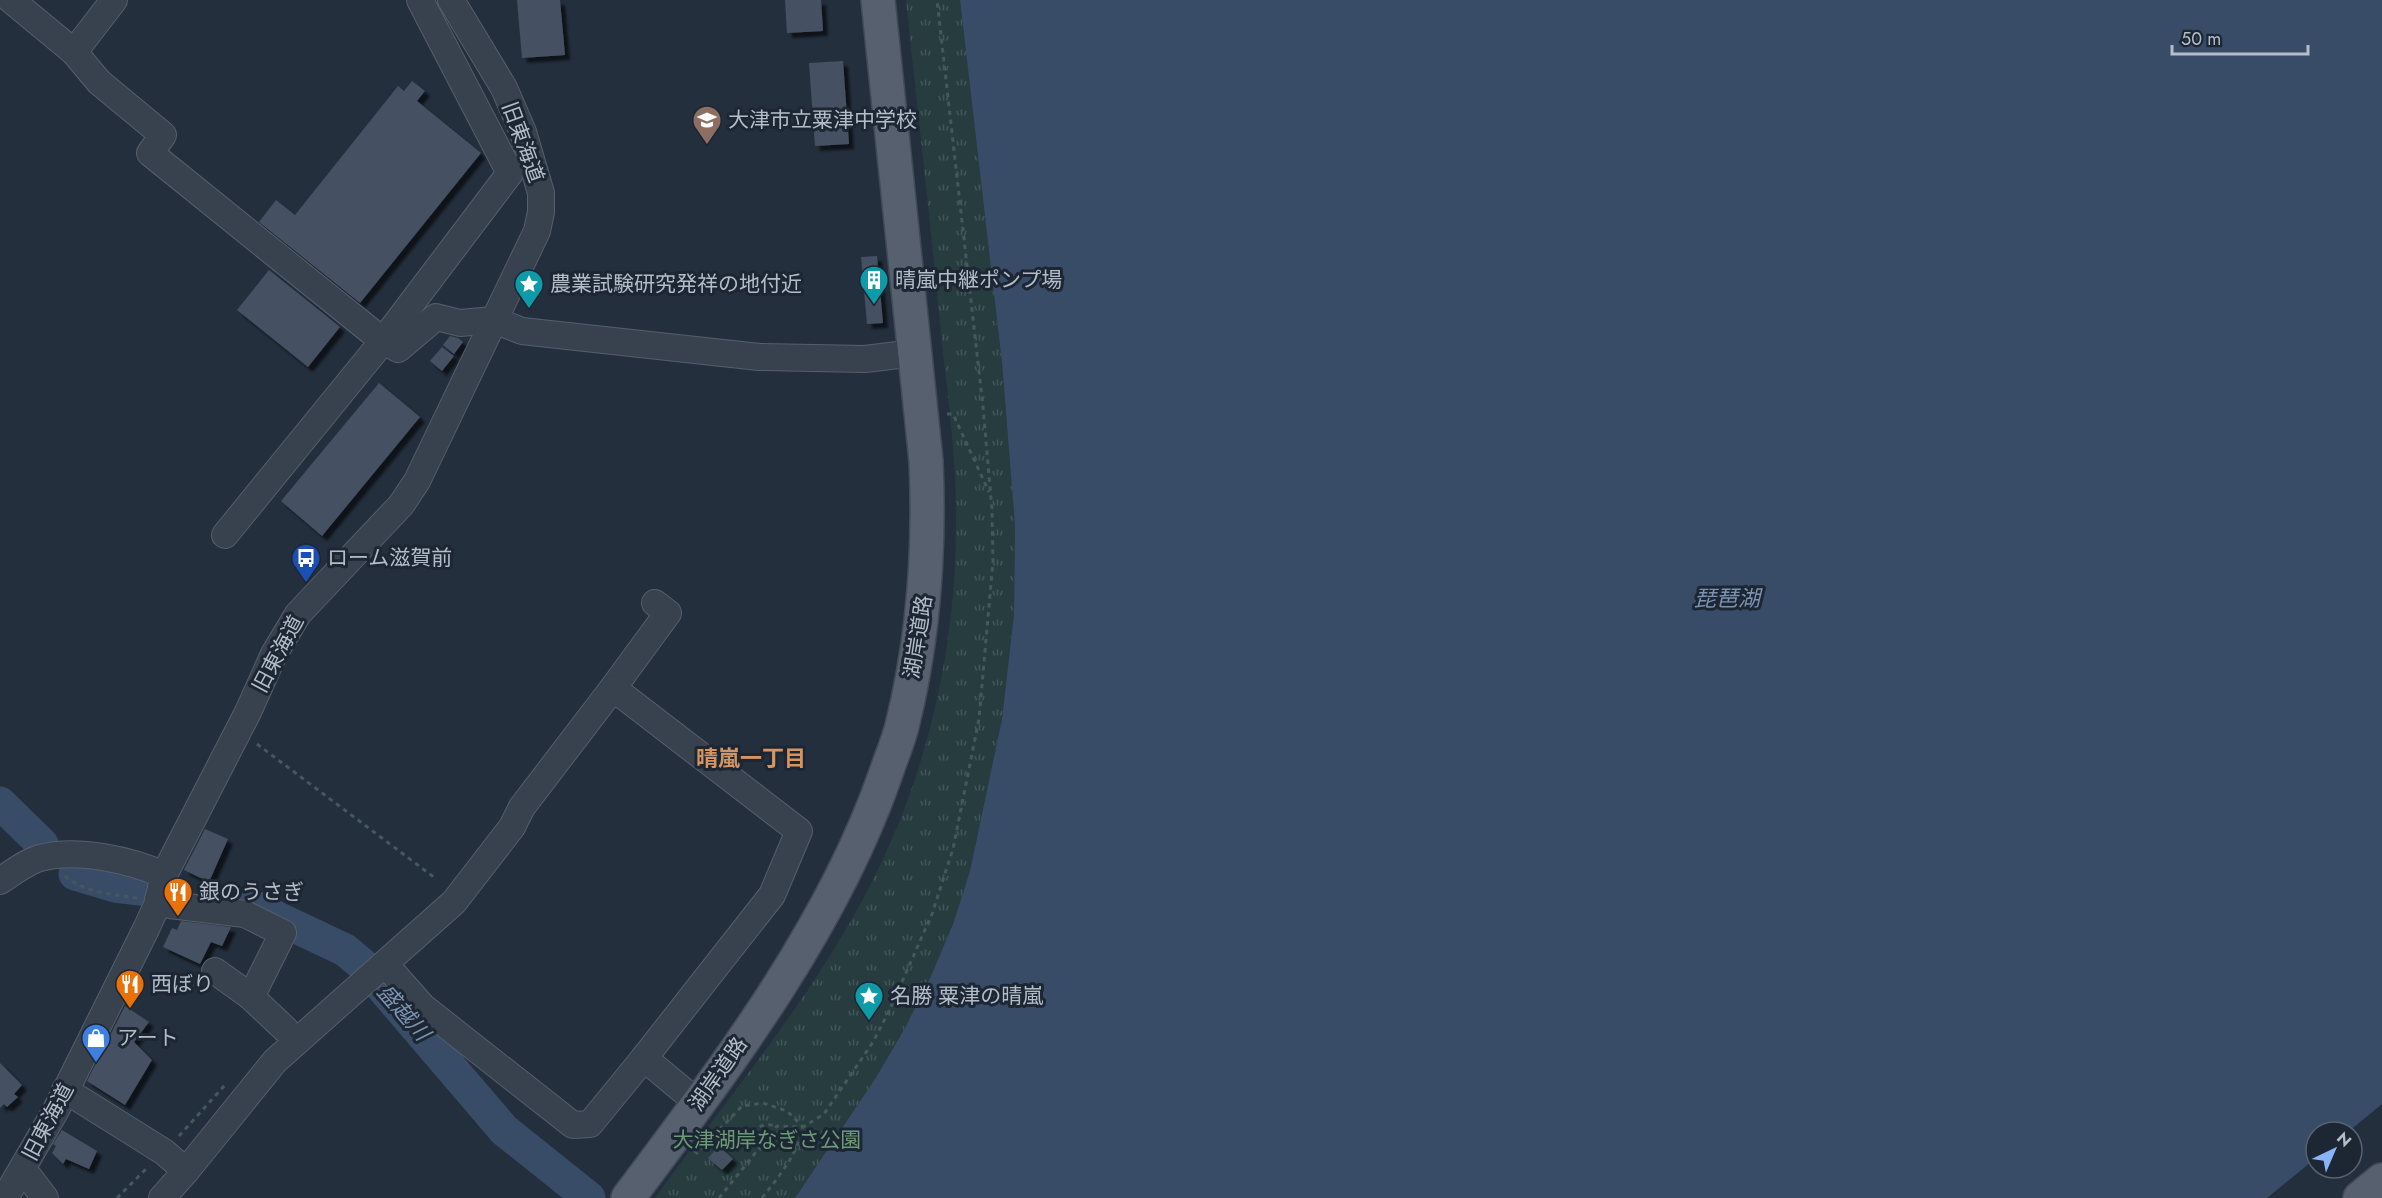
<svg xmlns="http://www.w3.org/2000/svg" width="2382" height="1198" viewBox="0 0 2382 1198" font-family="Jost,'Noto Sans JP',sans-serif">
	<defs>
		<pattern id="park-tufts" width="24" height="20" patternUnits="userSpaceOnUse" patternTransform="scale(1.5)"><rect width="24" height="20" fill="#263c3f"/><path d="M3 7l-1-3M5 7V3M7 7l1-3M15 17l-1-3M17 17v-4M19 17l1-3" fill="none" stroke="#435659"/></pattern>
		<filter id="shadow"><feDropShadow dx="5" dy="5" stdDeviation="1.5" flood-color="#0009"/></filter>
	</defs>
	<rect width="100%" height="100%" fill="#242f3e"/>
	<path fill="url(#park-tufts)" d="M906,0H960L1002,363L1015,525L1014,614L1002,719L970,871L953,924L931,976L905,1028L875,1079L795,1198H655C739,1082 835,972 892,839C934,743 956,631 956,526C957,455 946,384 939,314C929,209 917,105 906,0Z"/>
	<polygon fill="#394c67" points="960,0 2382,0 2382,1104 2348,1132 2316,1132 2316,1158 2267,1198 795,1198 875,1079 905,1028 931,976 953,924 970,871 1002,719 1014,614 1015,525 1002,363"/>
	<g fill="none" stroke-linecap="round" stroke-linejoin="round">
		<g stroke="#394c67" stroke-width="33">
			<polyline points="0,803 42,844"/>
			<polyline points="75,874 115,886 148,890"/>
			<polyline points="252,906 345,950 363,965 504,1130 589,1198"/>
		</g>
	</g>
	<g fill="#455162" filter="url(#shadow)">
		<polygon points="517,0 560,0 565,55 522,58"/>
		<polygon points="785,0 821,0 823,31 787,33"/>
		<polygon points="843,61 849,144 815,146 809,63"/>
		<polygon points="412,81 425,91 417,101 481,153 360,303 259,222 276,200 295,215 398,86 404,91"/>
		<polygon points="877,256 883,323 867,324 861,257"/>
		<polygon points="269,270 340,327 308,367 237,310"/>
		<polygon points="450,336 458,338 463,342 454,354 443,345"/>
		<polygon points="442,347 454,356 442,371 430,361"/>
		<polygon points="379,383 420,417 322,536 281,501"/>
		<polygon points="205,829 228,839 209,882 184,870"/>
		<polygon points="181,921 231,927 222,946 211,942 200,964 163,947 172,928 177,930"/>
		<polygon points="125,1006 149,1022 134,1042 152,1060 125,1105 87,1081"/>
		<polygon points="0,1063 22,1085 14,1094 18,1097 7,1107 4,1104 0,1108"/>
		<polygon points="62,1130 97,1151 89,1169 66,1159 63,1164 52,1153 56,1146 53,1144"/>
		<polygon points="719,1146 733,1159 722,1170 708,1158"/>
	</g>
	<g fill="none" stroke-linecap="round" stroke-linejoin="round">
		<g stroke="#565f6c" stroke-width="28">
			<g id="minor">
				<polyline points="11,0 74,52 114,0"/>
				<polyline points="74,52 99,82 163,135 150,153 383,341 398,349 436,317 460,323 494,320 522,331 759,357 865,359 915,353"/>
				<polyline points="225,535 383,341 510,173 420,0"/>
				<polyline points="613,688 668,613 655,603"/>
				<path d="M0,881C12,873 26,862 40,858C78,848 130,860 164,875"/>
				<polyline points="158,900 170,905 245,914 283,933 251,997 285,1029"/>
				<polyline points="385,964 423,1007 573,1125 590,1124 644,1058"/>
				<polyline points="215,971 251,997"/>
				<polyline points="65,1090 164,1152 186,1171 275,1061 454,902 512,827 522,807 613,688 799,831 772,895 644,1058 698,1103"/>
				<polyline points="21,1172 29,1177 45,1198"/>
				<polyline points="5,1198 56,1110 146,929 157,905 164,875 248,712 274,654 298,614 401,505 417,481 537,231 541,212 541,193 523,132 504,88 451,0"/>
				<polyline points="162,1198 186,1171"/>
			</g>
		</g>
		<g stroke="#414a57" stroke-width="36">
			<g id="major">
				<path d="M628,1198C726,1067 832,929 886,773C891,758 898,742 902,726C924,638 930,550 926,461L878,0"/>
				<polyline points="2360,1198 2382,1180"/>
			</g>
		</g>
		<g stroke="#44595c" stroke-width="3" stroke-dasharray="4.5 4.5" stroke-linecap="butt">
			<polyline points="947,414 953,414 989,492"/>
			<polyline points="257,744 435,878"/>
			<path d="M65,876C83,892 114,895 138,898"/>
			<path d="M720,1129L737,1146C750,1133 758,1121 777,1126"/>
			<polyline points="179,1136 225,1085"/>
			<path d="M694,1151L697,1153L742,1106L763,1103L787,1111L803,1127C797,1155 780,1175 762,1198"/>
			<polyline points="117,1198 149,1166"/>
			<polyline points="719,1198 777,1126 803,1127 824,1114 873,1042 889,1011 932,914 953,849 979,719 993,561 992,510 983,407 937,0"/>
		</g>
		<use href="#minor" stroke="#38414e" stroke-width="26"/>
		<use href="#major" stroke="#56606e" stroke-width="33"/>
	</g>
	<defs>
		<g id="school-pin" transform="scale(1.5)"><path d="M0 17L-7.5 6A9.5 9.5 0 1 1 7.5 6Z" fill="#8d6e63" stroke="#1d2633"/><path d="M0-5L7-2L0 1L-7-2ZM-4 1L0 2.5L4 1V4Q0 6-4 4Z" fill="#fff"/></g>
		<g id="building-pin" transform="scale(1.5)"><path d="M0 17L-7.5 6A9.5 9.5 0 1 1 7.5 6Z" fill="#0f9aa8" stroke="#1d2633"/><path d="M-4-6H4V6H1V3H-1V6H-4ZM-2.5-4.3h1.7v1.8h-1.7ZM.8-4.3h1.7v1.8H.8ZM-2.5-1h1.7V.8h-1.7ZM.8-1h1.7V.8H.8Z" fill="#fff"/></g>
		<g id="sight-pin" transform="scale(1.5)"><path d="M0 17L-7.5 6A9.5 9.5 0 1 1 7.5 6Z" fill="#0f9aa8" stroke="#1d2633"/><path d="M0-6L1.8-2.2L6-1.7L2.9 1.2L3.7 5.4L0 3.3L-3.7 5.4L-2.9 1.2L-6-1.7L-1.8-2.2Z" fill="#fff"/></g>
		<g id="bus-pin" transform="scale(1.5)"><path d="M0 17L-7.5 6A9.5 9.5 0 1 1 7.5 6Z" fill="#1a4fb4" stroke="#1d2633"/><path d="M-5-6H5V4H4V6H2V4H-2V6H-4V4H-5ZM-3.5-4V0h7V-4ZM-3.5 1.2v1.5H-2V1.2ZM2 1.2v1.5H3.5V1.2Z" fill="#fff"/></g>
		<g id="restaurant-pin" transform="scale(1.5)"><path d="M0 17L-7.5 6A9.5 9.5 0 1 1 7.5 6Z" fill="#e8710a" stroke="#1d2633"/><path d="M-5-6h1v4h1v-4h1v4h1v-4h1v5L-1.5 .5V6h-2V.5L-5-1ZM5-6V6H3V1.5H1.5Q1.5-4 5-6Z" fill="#fff"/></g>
		<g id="shop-pin" transform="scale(1.5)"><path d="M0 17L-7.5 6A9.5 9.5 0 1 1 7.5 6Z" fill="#3f7fe0" stroke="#1d2633"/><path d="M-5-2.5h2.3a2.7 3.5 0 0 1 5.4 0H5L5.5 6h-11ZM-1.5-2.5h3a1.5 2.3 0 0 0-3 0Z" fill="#fff"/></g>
	</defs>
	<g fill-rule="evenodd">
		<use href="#school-pin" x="707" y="120"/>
		<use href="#building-pin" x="874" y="280"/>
		<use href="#sight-pin" x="529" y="284"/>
		<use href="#bus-pin" x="306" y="558"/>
		<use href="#restaurant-pin" x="178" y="892"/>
		<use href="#restaurant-pin" x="130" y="984"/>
		<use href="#sight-pin" x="869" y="996"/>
		<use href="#shop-pin" x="96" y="1038"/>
	</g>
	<g text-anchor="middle" stroke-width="6" stroke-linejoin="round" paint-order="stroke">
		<g font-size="21" fill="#b4bcc9" stroke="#1d2633" text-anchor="start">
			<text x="728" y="127">大津市立粟津中学校</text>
			<text x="895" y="287">晴嵐中継ポンプ場</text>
			<text x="550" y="291">農業試験研究発祥の地付近</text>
			<text x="327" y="565">ローム滋賀前</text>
			<text x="199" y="899">銀のうさぎ</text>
			<text x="151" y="991">西ぼり</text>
			<text x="890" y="1003">名勝 粟津の晴嵐</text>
			<text x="117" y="1045">アート</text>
		</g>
		<g font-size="21" fill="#b4bcc9" stroke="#1d2633">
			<text transform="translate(523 142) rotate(70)" y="7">旧東海道</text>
			<text transform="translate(918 637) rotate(-81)" y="7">湖岸道路</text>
			<text transform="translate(278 654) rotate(-62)" y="7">旧東海道</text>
			<text transform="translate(718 1074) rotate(-55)" y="7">湖岸道路</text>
			<text transform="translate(48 1122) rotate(-62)" y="7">旧東海道</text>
		</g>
		<g font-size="21" fill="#6b9a76" stroke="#1d2633">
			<text x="767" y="1147">大津湖岸なぎさ公園</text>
		</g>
		<g font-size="22" font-style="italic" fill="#7c92b1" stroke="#1d2633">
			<text x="1727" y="606">琵琶湖</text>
			<text transform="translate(404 1012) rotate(49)" y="8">盛越川</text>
		</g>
		<g font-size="22" font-weight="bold" fill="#d59563" stroke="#1d2633">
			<text x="751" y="766">晴嵐一丁目</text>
		</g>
	</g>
	<g transform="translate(2334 1150) rotate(44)"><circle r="28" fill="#1d2633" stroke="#59626f" stroke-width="1.5"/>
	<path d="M0-4.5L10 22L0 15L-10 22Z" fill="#8ab4f8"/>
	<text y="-9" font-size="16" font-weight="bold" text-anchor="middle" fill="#b4bcc9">N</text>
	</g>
	<path d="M2172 45v9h136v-9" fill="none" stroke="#b4bcc9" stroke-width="3"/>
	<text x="2181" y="45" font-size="18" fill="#b4bcc9" stroke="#1d2633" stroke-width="4.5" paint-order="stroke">50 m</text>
</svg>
